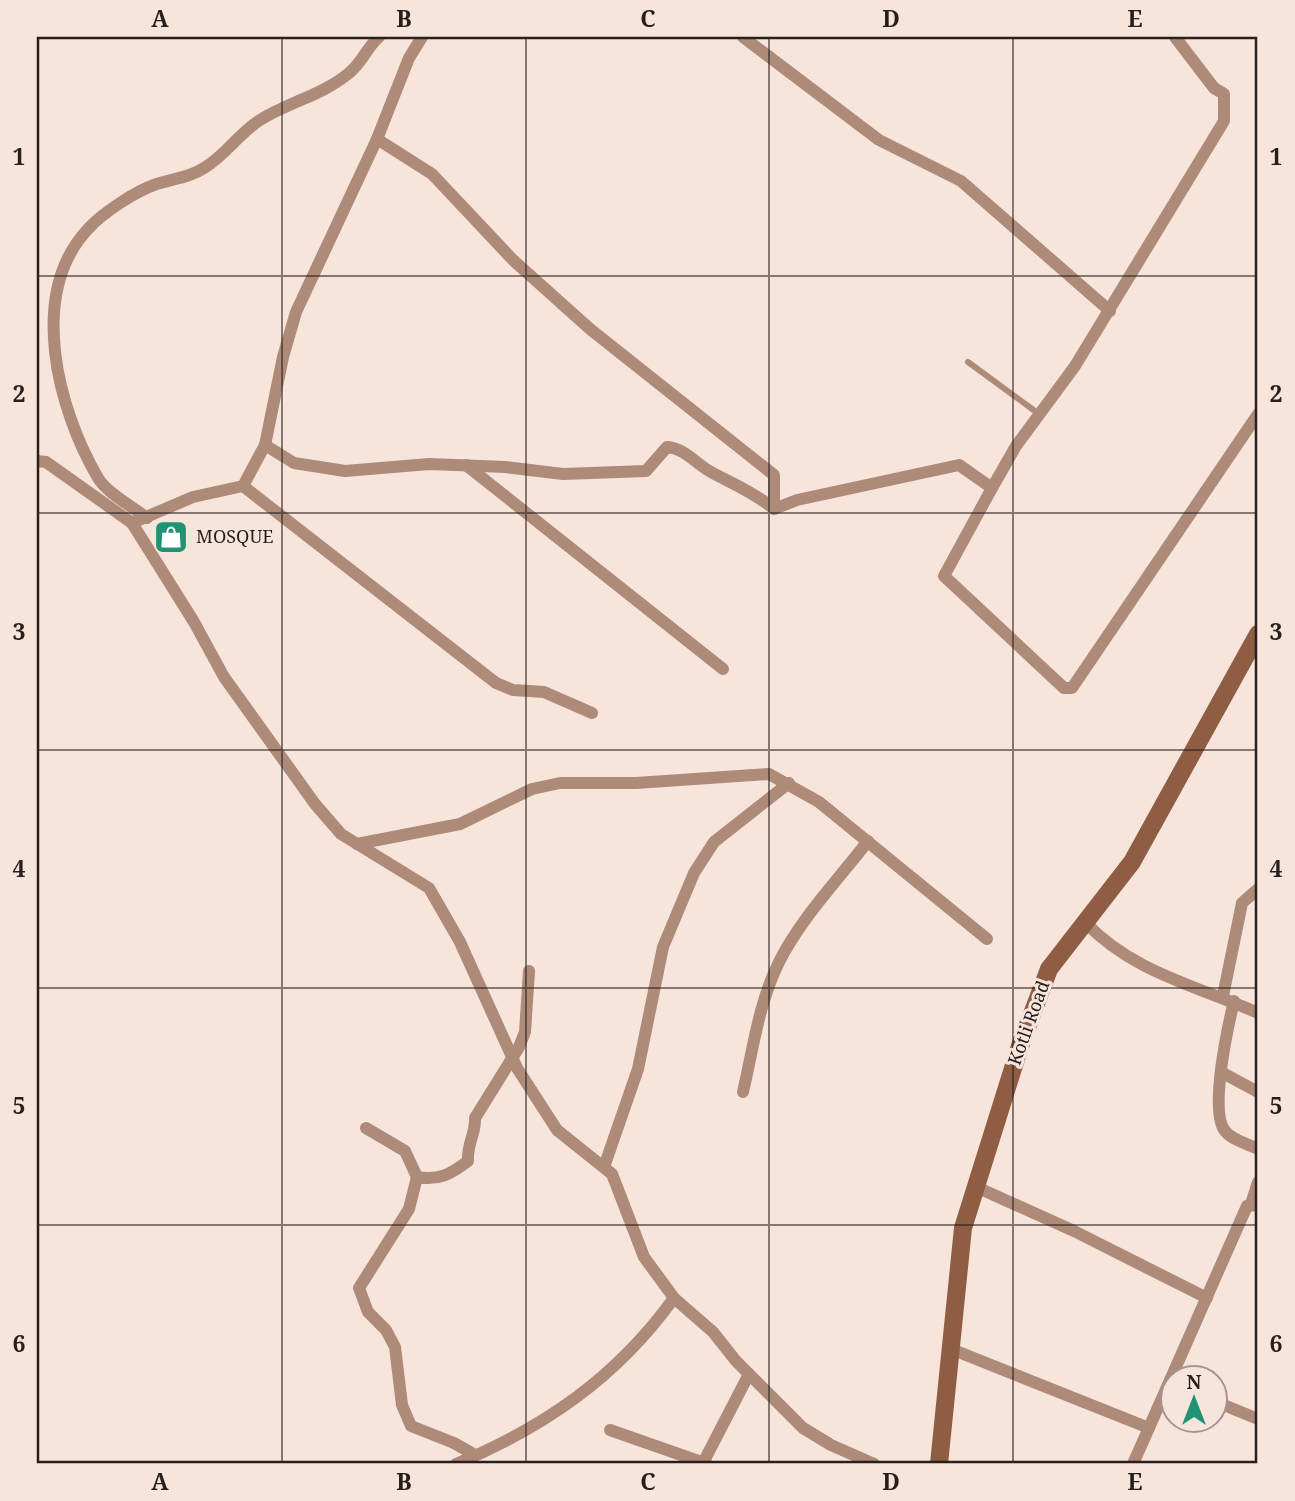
<svg xmlns="http://www.w3.org/2000/svg" width="1295" height="1501" viewBox="0 0 1295 1501" font-family="'Noto Serif',serif">
	<rect width="100%" height="100%" fill="#f7e5dc"/>
	<g fill="none" stroke-linecap="round" stroke-linejoin="round">
		<polyline stroke="#ae8b79" stroke-width="6" points="968,362 1039,414"/>
		<g stroke="#ae8b79" stroke-width="12">
			<polyline points="743,37 879,140 961,181 1110,311"/>
			<polyline points="377,139 432,174 513,260 590,329 774,475 774,509"/>
			<polyline points="265,445 283,357 296,312 377,139 409,58 422,37"/>
			<path d="M37,461L46,462L132,523L193,497L243,486L265,445L294,463L345,471L429,464L505,467L563,474L646,471L667,447C685,448 696,464 711,472C733,484 755,493 774,509L797,500L959,465L992,488L944,576L1064,688H1072L1258,414"/>
			<polyline points="466,465 723,669"/>
			<polyline points="243,486 496,683 513,690 544,692 592,713"/>
			<polyline points="992,488 1016,446 1075,366 1224,121 1224,94 1214,88 1175,37"/>
			<path d="M147,518C133,507 107,493 98,478C58,410 27,294 88,229C101,214 136,191 154,185C171,179 189,178 204,168C225,156 239,133 260,120C289,102 323,95 349,73C362,63 367,47 379,37"/>
			<polyline points="132,523 194,622 224,677 315,804 341,834 429,888 460,942 517,1068 557,1130 612,1174 644,1257 674,1298 713,1332 736,1361 803,1428 831,1445 874,1464"/>
			<polyline points="357,844 460,824 532,789 560,783 636,783 769,774 819,802 987,939"/>
			<path d="M1085,922C1132,972 1197,986 1258,1013"/>
			<polyline points="1223,996 1242,903 1258,889"/>
			<path d="M1234,1001C1228,1026 1209,1111 1225,1131C1232,1140 1248,1144 1258,1149"/>
			<polyline points="1221,1072 1258,1092"/>
			<path d="M743,1092C753,1049 759,1002 779,962C801,918 838,880 868,841"/>
			<path d="M366,1128L405,1151L417,1177C439,1181 451,1174 468,1161C467,1142 476,1134 475,1118L519,1047L525,1032L529,971"/>
			<polyline points="604,1167 638,1069 663,947 694,873 714,842 789,783"/>
			<polyline points="417,1177 409,1209 359,1288 368,1312 386,1330 395,1347 402,1405 411,1426 454,1443 475,1455"/>
			<polyline points="974,1186 1074,1231 1207,1298"/>
			<polyline points="1251,1204 1258,1182"/>
			<polyline points="951,1349 1149,1428"/>
			<polyline points="1214,1401 1258,1419"/>
			<polyline points="610,1430 707,1464"/>
			<polyline points="703,1463 749,1374"/>
			<path d="M456,1464C545,1427 617,1377 674,1298"/>
			<polyline points="1133,1464 1247,1206 1258,1205"/>
		</g>
		<polyline stroke="#8f5d43" stroke-width="18" points="939,1464 963,1228 1020,1046 1049,969 1132,862 1258,634"/>
	</g>
	<path fill="none" stroke="#261f1c" stroke-width="2" stroke-opacity="0.55" d="M282,37V1464M526,37V1464M769,37V1464M1013,37V1464M37,276H1258M37,513H1258M37,750H1258M37,988H1258M37,1225H1258"/>
	<defs>
		<g id="shop-square" transform="scale(1.75)"><rect x="-9" y="-9" width="18" height="18" rx="4" fill="#229274" stroke="#f7e5dc"/><path d="M-5-2.5h2.3a2.7 3.5 0 0 1 5.4 0H5L5.5 6h-11ZM-1.5-2.5h3a1.5 2.3 0 0 0-3 0Z" fill="#fff"/></g>
	</defs>
	<g fill-rule="evenodd">
		<use href="#shop-square" x="171" y="537"/>
	</g>
	<g text-anchor="middle" stroke-width="6" stroke-linejoin="round" paint-order="stroke">
		<g font-size="18" fill="#261f1c" stroke="#f7e5dc" text-anchor="start">
			<text x="196" y="543">MOSQUE</text>
		</g>
		<g font-size="18" fill="#261f1c" stroke="#f7e5dc">
			<text transform="translate(1029 1023) rotate(-70)" y="6">Kotli Road</text>
		</g>
	</g>
	<rect width="1295" height="1501" fill="none" stroke="#f7e5dc" stroke-width="77"/>
	<g transform="translate(1194 1399)"><circle r="33" fill="#f7e5dc" stroke="#a3968f" stroke-width="2"/>
	<path d="M0-5L12 26L0 18L-12 26Z" fill="#229274"/>
	<text y="-10" font-size="19" font-weight="bold" text-anchor="middle" fill="#261f1c">N</text>
	</g>
	<rect x="38" y="38" width="1218" height="1424" fill="none" stroke="#261f1c" stroke-width="2.5"/>
	<g font-size="23" text-anchor="middle" font-weight="bold" fill="#261f1c">
		<text x="160" y="27">A</text>
		<text x="404" y="27">B</text>
		<text x="648" y="27">C</text>
		<text x="891" y="27">D</text>
		<text x="1135" y="27">E</text>
		<text x="19" y="165">1</text>
		<text x="1276" y="165">1</text>
		<text x="19" y="402">2</text>
		<text x="1276" y="402">2</text>
		<text x="19" y="640">3</text>
		<text x="1276" y="640">3</text>
		<text x="19" y="877">4</text>
		<text x="1276" y="877">4</text>
		<text x="19" y="1114">5</text>
		<text x="1276" y="1114">5</text>
		<text x="19" y="1352">6</text>
		<text x="1276" y="1352">6</text>
		<text x="160" y="1490">A</text>
		<text x="404" y="1490">B</text>
		<text x="648" y="1490">C</text>
		<text x="891" y="1490">D</text>
		<text x="1135" y="1490">E</text>
	</g>
</svg>
